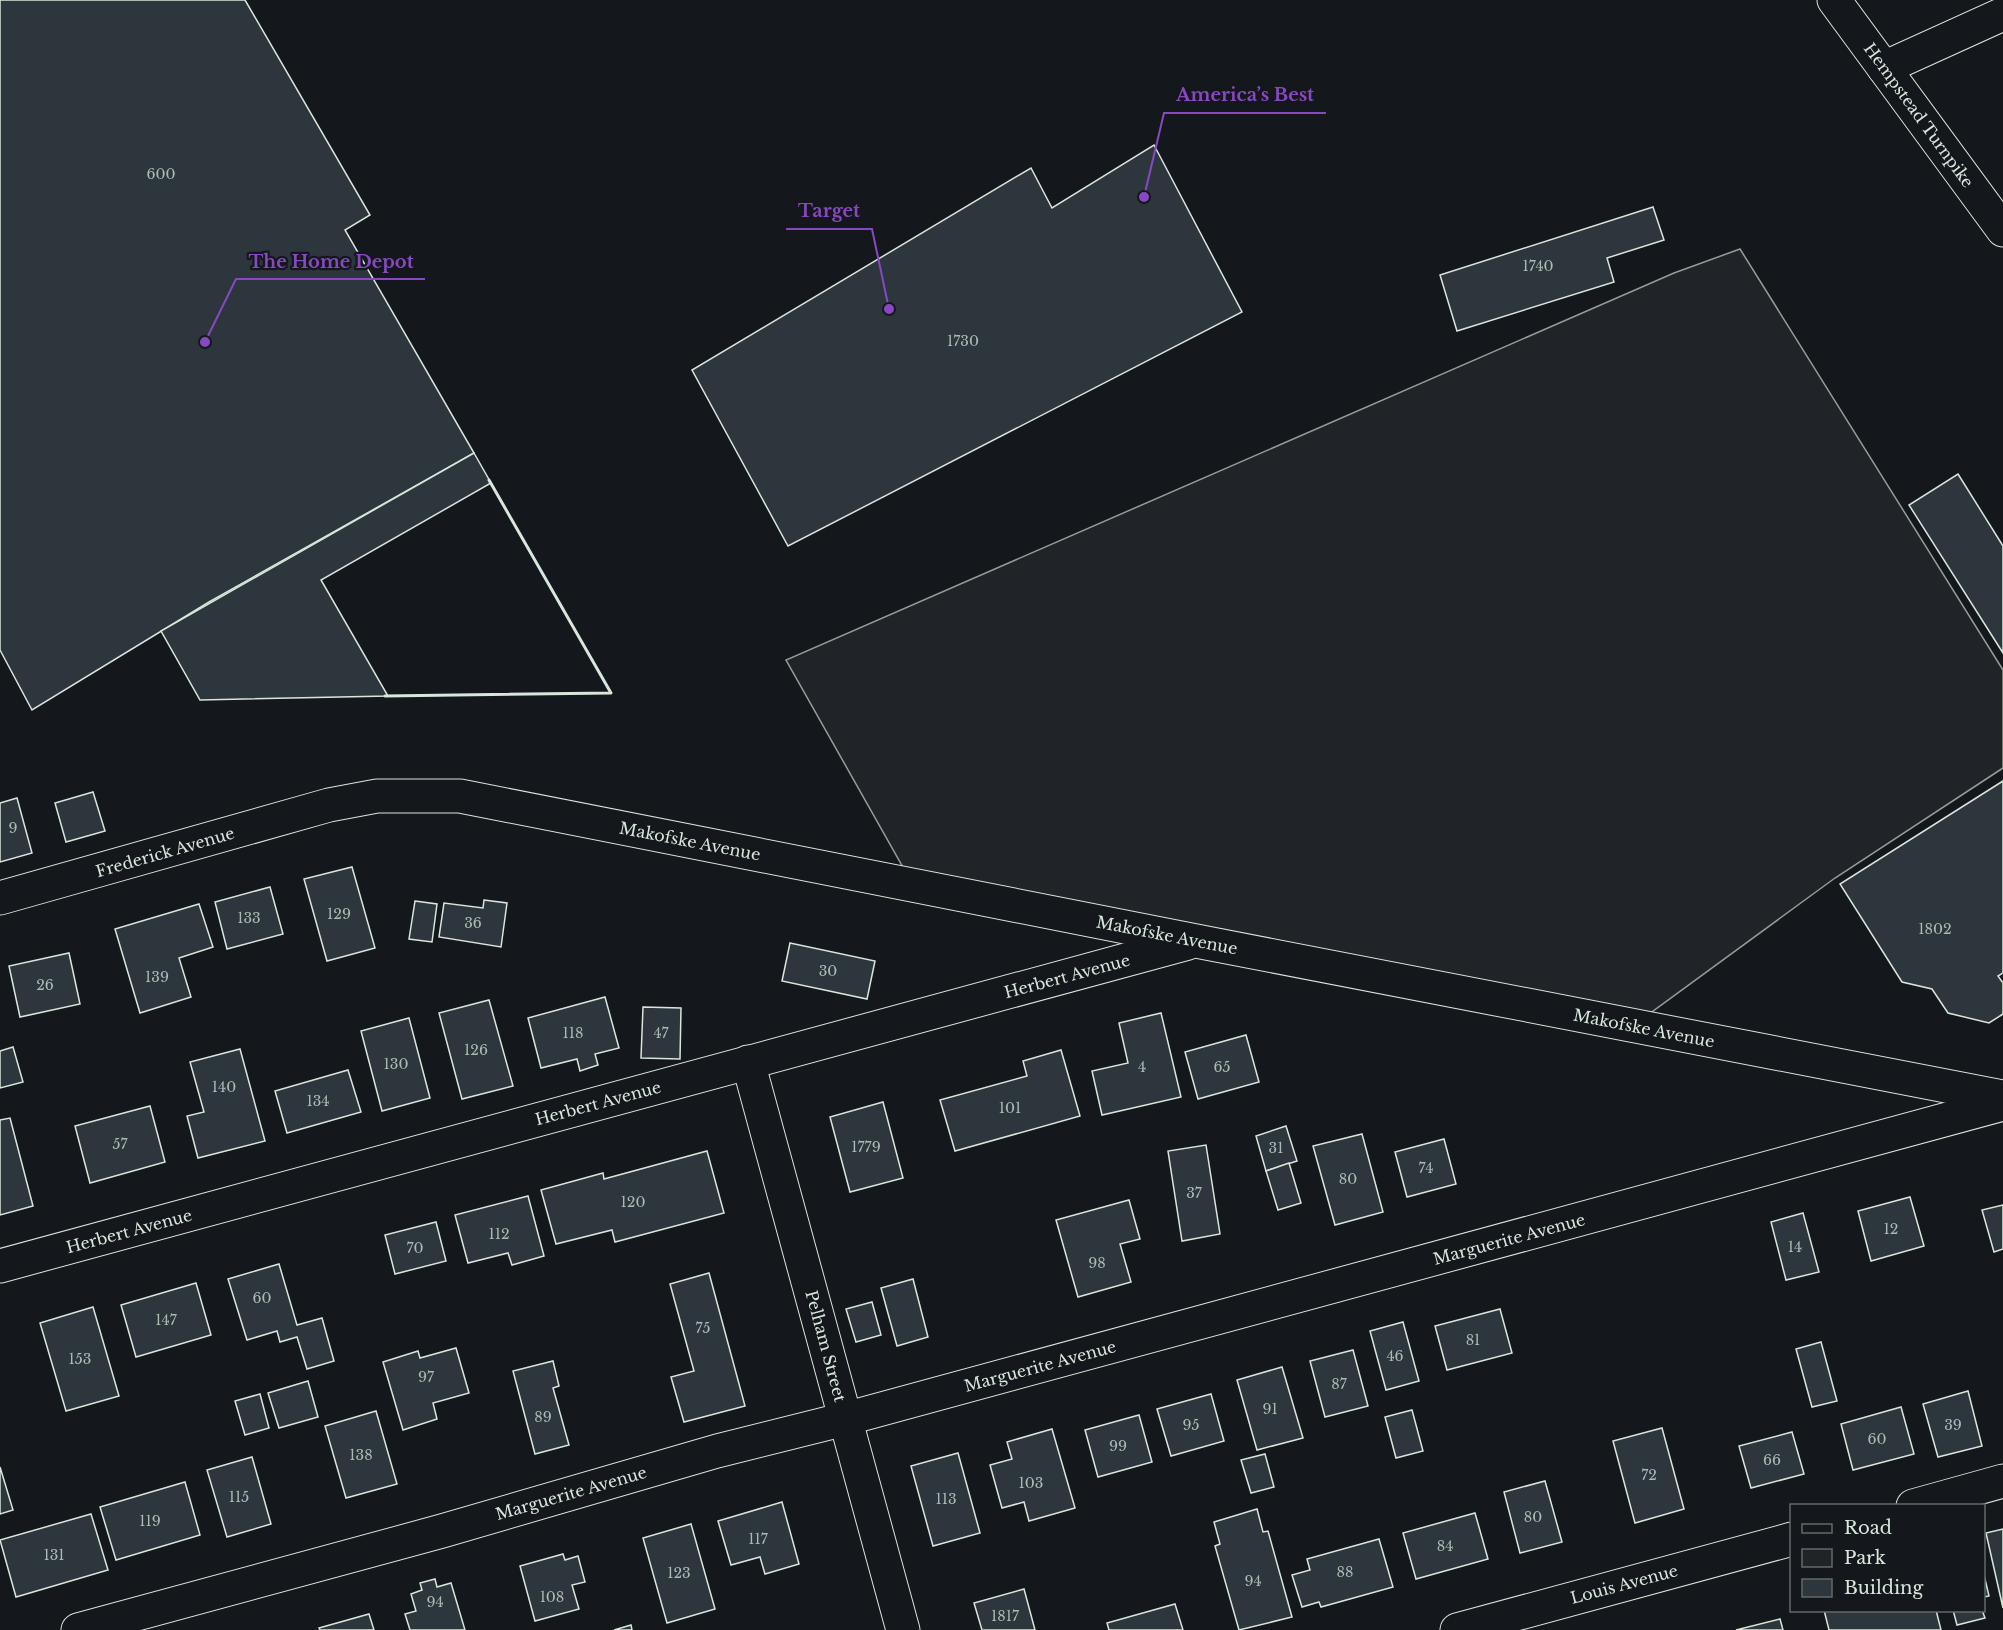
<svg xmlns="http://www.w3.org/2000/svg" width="2003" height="1630" viewBox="0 0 2003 1630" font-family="'Libre Baskerville',serif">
	<rect width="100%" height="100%" fill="#14181c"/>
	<polygon fill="#202428" stroke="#939e99" stroke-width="1.5" points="1740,249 2003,670 2003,768 1835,878 1634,1025 913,885 786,660 1674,273"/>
	<g fill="#2c363c" stroke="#d8e6dc" stroke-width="1.5">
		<polygon points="0,0 245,0 370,215 345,230 474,453 209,602 32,710 0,650"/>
		<polygon points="1154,145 1242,312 788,546 692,370 1031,168 1052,208"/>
		<polygon points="1653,207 1664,240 1607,258 1614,282 1457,331 1440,275"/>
		<polygon points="474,453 491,483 321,580 388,696 200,700 161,631"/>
		<polygon points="1958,474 2003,546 2003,653 1909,505"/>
		<polygon points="2003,781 2003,973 1998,976 2003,983 2003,1014 1989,1023 1948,1013 1932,989 1902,982 1840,884"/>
		<polygon points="93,792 105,831 66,842 55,803"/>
		<polygon points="17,798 32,853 0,862 0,803"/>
		<polygon points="352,867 375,948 327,961 304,879"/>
		<polygon points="270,887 283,934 227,949 215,902"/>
		<polygon points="484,900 507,903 501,947 439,937 444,903 483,908"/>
		<polygon points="415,901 437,904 432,942 409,939"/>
		<polygon points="199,904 213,947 179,958 191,997 140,1013 115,929"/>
		<polygon points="790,943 875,961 867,999 782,981"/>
		<polygon points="69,953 80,1004 20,1017 9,966"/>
		<polygon points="605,997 619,1048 595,1054 598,1065 580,1071 577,1059 541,1068 528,1018"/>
		<polygon points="489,1000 513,1086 462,1099 439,1013"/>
		<polygon points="643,1007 681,1008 680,1059 641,1058"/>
		<polygon points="1161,1013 1181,1097 1102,1115 1092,1071 1128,1063 1119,1023"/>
		<polygon points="409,1018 430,1098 382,1111 361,1031"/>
		<polygon points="1246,1035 1259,1082 1198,1099 1185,1052"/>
		<polygon points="13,1047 23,1082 0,1088 0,1051"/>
		<polygon points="240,1049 265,1141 198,1158 187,1116 204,1112 190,1062"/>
		<polygon points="1061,1050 1080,1116 955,1151 940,1100 1027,1076 1023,1061"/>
		<polygon points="348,1070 361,1112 287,1133 275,1091"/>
		<polygon points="883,1102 903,1178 850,1192 830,1117"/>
		<polygon points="150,1106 165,1162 90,1183 75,1126"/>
		<polygon points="10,1118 33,1206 0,1215 0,1120"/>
		<polygon points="1286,1126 1297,1161 1266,1171 1256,1136"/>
		<polygon points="1362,1134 1383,1212 1335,1225 1313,1146"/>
		<polygon points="1444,1139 1456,1184 1407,1197 1395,1152"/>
		<polygon points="1206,1145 1220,1234 1182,1241 1168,1151"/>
		<polygon points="707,1151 724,1213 615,1242 612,1230 556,1244 541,1190 603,1173 604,1179"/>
		<polygon points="1289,1163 1301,1203 1278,1210 1266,1171"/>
		<polygon points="528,1196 544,1256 512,1265 508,1253 468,1263 455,1215"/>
		<polygon points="1910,1197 1924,1246 1871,1261 1858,1211"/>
		<polygon points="1129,1200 1140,1239 1120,1244 1131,1282 1078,1297 1056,1220"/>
		<polygon points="2003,1205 2003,1249 1994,1252 1982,1210"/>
		<polygon points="1803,1213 1819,1272 1786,1280 1771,1222"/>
		<polygon points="436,1222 446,1261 395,1274 385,1235"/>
		<polygon points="279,1264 297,1325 322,1318 334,1361 307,1369 297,1337 280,1342 277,1331 247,1340 228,1279"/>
		<polygon points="709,1273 745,1406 684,1422 671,1377 694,1371 670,1284"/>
		<polygon points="913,1279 928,1337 897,1346 881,1288"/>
		<polygon points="196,1283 211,1335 136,1357 121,1305"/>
		<polygon points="872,1302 881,1335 856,1342 846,1309"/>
		<polygon points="93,1307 119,1396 66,1411 40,1323"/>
		<polygon points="1500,1309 1512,1353 1447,1370 1435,1326"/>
		<polygon points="1403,1322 1419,1381 1386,1390 1370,1331"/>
		<polygon points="1821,1342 1837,1401 1812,1407 1796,1349"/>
		<polygon points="456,1348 469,1393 433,1403 437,1419 403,1430 383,1362 418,1351 420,1358"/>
		<polygon points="1353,1350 1368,1406 1325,1417 1310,1361"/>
		<polygon points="553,1361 559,1386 553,1388 569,1445 535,1454 513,1371"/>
		<polygon points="1282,1367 1303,1438 1257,1450 1237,1380"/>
		<polygon points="308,1381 318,1417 279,1428 268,1393"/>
		<polygon points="1968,1391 1982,1446 1938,1457 1923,1404"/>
		<polygon points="260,1394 269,1428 245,1435 235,1401"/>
		<polygon points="1211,1394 1224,1441 1171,1456 1157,1409"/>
		<polygon points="1901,1407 1914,1454 1853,1470 1841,1424"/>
		<polygon points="1412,1410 1423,1451 1396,1458 1385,1417"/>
		<polygon points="376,1411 397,1484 346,1498 325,1426"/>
		<polygon points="1139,1415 1152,1462 1098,1477 1085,1430"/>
		<polygon points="1662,1428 1684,1509 1635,1523 1613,1441"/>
		<polygon points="1052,1429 1075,1508 1029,1521 1024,1502 1002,1508 990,1465 1012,1459 1007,1442"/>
		<polygon points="1792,1432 1804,1474 1751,1488 1739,1446"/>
		<polygon points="958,1453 980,1533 933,1546 911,1466"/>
		<polygon points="1265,1454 1274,1487 1251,1493 1241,1460"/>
		<polygon points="252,1457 271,1524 227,1537 207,1470"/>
		<polygon points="0,1467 13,1510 0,1514"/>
		<polygon points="1545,1481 1562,1542 1520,1553 1504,1492"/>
		<polygon points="185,1482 200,1535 116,1560 100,1507"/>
		<polygon points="782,1502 799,1564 765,1574 760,1557 731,1565 718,1521"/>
		<polygon points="1257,1509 1263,1532 1268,1531 1292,1617 1239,1630 1215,1546 1220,1544 1214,1522"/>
		<polygon points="1475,1513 1488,1559 1416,1579 1403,1533"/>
		<polygon points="91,1514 108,1570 16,1597 0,1540"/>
		<polygon points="691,1524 715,1609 667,1623 643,1538"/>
		<polygon points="2003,1529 2003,1608 1986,1533"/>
		<polygon points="1379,1539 1393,1587 1321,1607 1319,1602 1302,1607 1292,1575 1310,1570 1307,1559"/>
		<polygon points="563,1554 565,1560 578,1556 585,1582 572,1585 579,1609 535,1621 520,1566"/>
		<polygon points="1984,1575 1989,1596 1984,1597"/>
		<polygon points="435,1579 437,1587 451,1583 465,1630 410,1630 405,1614 416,1611 411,1594 422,1590 420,1583"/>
		<polygon points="1024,1589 1035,1630 982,1630 974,1603"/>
		<polygon points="1175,1604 1183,1630 1109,1630 1107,1623"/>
		<polygon points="1824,1610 1936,1610 1941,1630 1829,1630"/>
		<polygon points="1953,1610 1982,1610 1985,1618 1957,1625"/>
		<polygon points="369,1614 374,1630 320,1630 319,1628"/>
		<polygon points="1780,1619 1783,1630 1736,1630"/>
		<polygon points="631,1625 632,1630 614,1630"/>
	</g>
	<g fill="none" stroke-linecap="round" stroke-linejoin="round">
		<g stroke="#d8e6dc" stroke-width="35">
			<g id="minor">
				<polyline points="1884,68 2003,14"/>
				<polyline points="0,898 329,805 377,796 460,796 1196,941 2003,1097"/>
				<polyline points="748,1062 903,1630"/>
				<polyline points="0,1266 1188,943"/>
				<polyline points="1913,1506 2003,1481"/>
				<polyline points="78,1630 442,1531 717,1451 845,1419 2003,1104"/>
				<polyline points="1457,1630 1792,1539"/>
			</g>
		</g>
		<g stroke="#d8e6dc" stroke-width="35">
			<polyline id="primary" points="1834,0 2003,230"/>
		</g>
		<use href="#minor" stroke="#14181c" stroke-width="33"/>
		<use href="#primary" stroke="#14181c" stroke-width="33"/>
		<polyline stroke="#d8e6dc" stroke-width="3" points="385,696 611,693 489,480"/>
	</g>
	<g text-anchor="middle" stroke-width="4.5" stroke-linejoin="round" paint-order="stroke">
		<g font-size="14" fill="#adbab4">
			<text x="161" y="179">600</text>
			<text x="1538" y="271">1740</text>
			<text x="963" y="346">1730</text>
			<text x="13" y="833">9</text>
			<text x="339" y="919">129</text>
			<text x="249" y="923">133</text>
			<text x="473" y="928">36</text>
			<text x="1935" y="934">1802</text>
			<text x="828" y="976">30</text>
			<text x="157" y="982">139</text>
			<text x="45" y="990">26</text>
			<text x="573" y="1038">118</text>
			<text x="661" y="1038">47</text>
			<text x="476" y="1055">126</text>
			<text x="396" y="1069">130</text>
			<text x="1142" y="1072">4</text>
			<text x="1222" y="1072">65</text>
			<text x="224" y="1092">140</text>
			<text x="318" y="1106">134</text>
			<text x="1010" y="1113">101</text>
			<text x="120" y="1149">57</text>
			<text x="866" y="1152">1779</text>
			<text x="1276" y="1153">31</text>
			<text x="1426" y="1173">74</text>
			<text x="1348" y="1184">80</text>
			<text x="1194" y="1198">37</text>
			<text x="633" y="1207">120</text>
			<text x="1891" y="1234">12</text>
			<text x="499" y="1239">112</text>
			<text x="1795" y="1252">14</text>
			<text x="415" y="1253">70</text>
			<text x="1097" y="1268">98</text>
			<text x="262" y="1303">60</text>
			<text x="166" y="1325">147</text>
			<text x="703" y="1333">75</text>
			<text x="1473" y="1345">81</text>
			<text x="1395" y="1361">46</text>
			<text x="80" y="1364">153</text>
			<text x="426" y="1382">97</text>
			<text x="1339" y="1389">87</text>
			<text x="1270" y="1414">91</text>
			<text x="543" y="1422">89</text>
			<text x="1191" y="1430">95</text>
			<text x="1953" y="1430">39</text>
			<text x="1877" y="1444">60</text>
			<text x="1118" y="1451">99</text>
			<text x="361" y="1460">138</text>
			<text x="1772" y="1465">66</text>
			<text x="1649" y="1480">72</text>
			<text x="1031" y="1488">103</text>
			<text x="239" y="1502">115</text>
			<text x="946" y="1504">113</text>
			<text x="1533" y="1522">80</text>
			<text x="150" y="1526">119</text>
			<text x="758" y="1544">117</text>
			<text x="1445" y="1551">84</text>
			<text x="54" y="1560">131</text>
			<text x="1345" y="1577">88</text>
			<text x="679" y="1578">123</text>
			<text x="1253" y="1586">94</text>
			<text x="552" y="1602">108</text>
			<text x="435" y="1607">94</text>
			<text x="1005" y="1621">1817</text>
		</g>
		<g font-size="16" fill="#d8e6dc" stroke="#14181c">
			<text transform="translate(1919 115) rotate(54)" y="6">Hempstead Turnpike</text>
			<text transform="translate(690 841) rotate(11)" y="6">Makofske Avenue</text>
			<text transform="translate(165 852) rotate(-16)" y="6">Frederick Avenue</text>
			<text transform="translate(1167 935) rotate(11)" y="6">Makofske Avenue</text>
			<text transform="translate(1067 976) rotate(-15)" y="6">Herbert Avenue</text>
			<text transform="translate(1644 1028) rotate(11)" y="6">Makofske Avenue</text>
			<text transform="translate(598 1103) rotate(-15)" y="6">Herbert Avenue</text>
			<text transform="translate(129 1231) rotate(-15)" y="6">Herbert Avenue</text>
			<text transform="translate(1509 1239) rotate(-15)" y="6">Marguerite Avenue</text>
			<text transform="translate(826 1346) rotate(75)" y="6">Pelham Street</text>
			<text transform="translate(1040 1366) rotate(-15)" y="6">Marguerite Avenue</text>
			<text transform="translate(571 1493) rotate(-16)" y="6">Marguerite Avenue</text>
			<text transform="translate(1624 1584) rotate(-15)" y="6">Louis Avenue</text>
		</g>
	</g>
	<path fill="none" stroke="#8948c3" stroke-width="2" d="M1144 197L1164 113H1326M889 309L872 229H786M205 342L236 279H425"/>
	<g fill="#8948c3" stroke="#14181c" stroke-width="2">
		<circle cx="1144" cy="197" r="6"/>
		<circle cx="889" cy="309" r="6"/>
		<circle cx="205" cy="342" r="6"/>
	</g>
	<g font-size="18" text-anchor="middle" font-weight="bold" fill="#8948c3" stroke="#14181c" stroke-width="4.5" stroke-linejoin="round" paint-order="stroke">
		<text x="1245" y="101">America’s Best</text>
		<text x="829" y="217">Target</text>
		<text x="331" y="268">The Home Depot</text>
	</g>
	<rect x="1790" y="1504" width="195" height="108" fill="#14181c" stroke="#626a69" stroke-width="1.5"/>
	<rect x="1802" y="1524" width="30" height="9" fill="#14181c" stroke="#626a69" stroke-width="1.5"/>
	<text x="1844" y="1534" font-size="18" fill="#d8e6dc">Road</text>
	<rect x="1802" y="1549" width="30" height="18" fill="#202428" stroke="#626a69" stroke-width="1.5"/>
	<text x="1844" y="1564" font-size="18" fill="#d8e6dc">Park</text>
	<rect x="1802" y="1579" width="30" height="18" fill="#2c363c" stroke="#626a69" stroke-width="1.5"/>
	<text x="1844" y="1594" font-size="18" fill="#d8e6dc">Building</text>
</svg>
